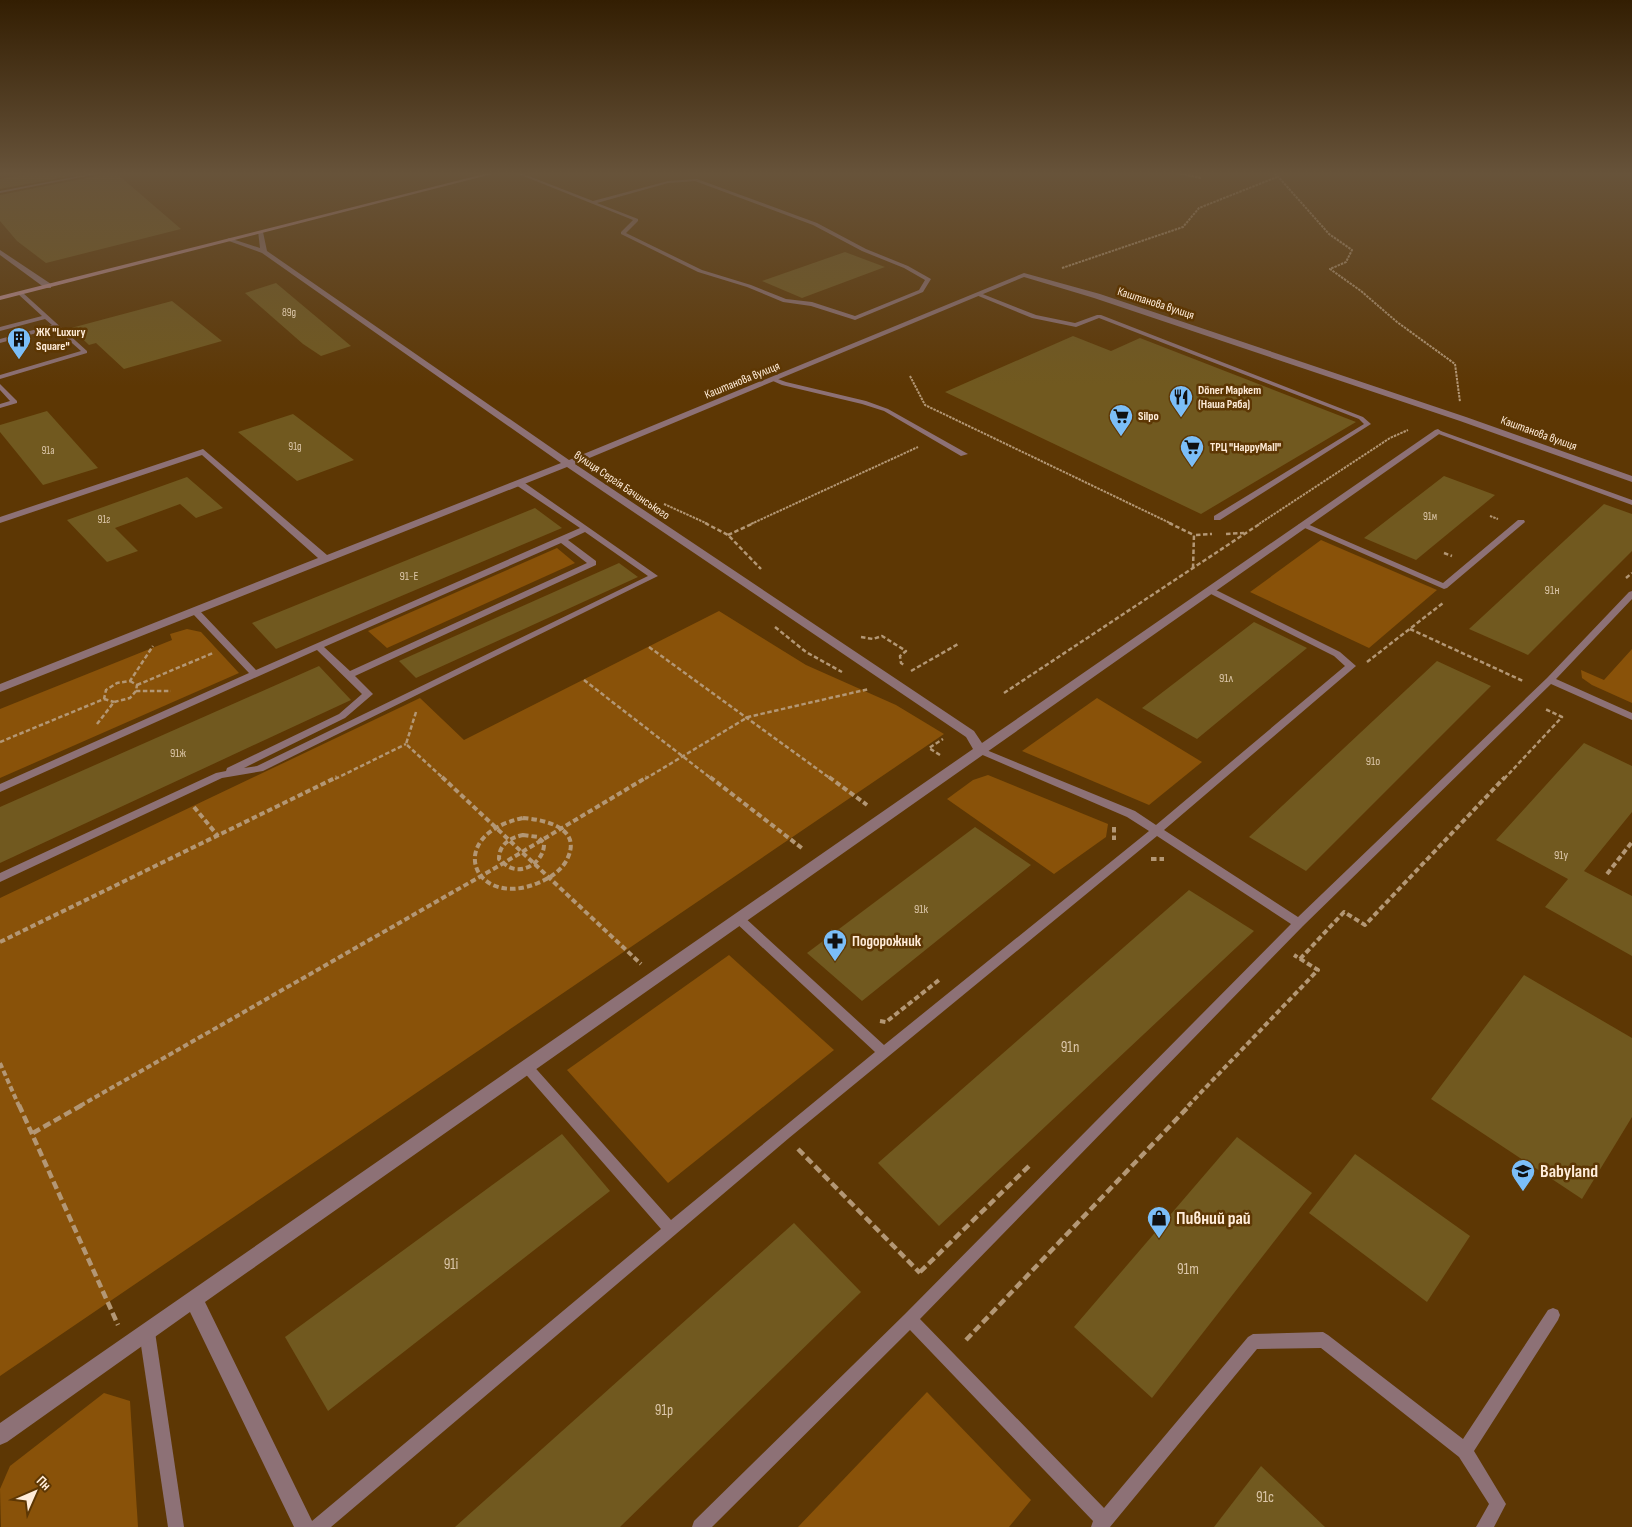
<svg xmlns="http://www.w3.org/2000/svg" width="1632" height="1527" viewBox="0 0 1632 1527" font-family="'Sofia Sans Condensed',sans-serif">
	<rect width="100%" height="100%" fill="#5d3704"/>
	<g fill="#895209">
		<polygon points="1321,540 1437,590 1369,648 1250,592"/>
		<polygon points="557,548 575,563 387,648 368,631"/>
		<polygon points="719,611 806,665 896,705 944,734 0,1376 0,898 420,698 464,740"/>
		<polygon points="187,629 201,632 239,673 0,778 0,709 172,640 170,634"/>
		<polygon points="1632,649 1632,703 1592,685 1582,678 1581,670 1604,680"/>
		<polygon points="1097,698 1202,762 1149,805 1022,751"/>
		<polygon points="988,775 1108,824 1106,837 1054,874 947,799 973,780"/>
		<polygon points="729,955 834,1050 668,1183 567,1070"/>
		<polygon points="927,1392 1031,1500 1009,1527 798,1527"/>
		<polygon points="104,1393 130,1401 138,1527 1,1527 0,1489 10,1466"/>
	</g>
	<g fill="#71591f">
		<polygon points="37,173 87,173 0,189 0,179"/>
		<polygon points="104,173 116,173 181,229 46,263 17,241 0,221 0,195 102,175"/>
		<polygon points="845,252 885,267 802,298 762,281"/>
		<polygon points="276,283 351,346 321,356 303,344 245,293"/>
		<polygon points="172,301 222,341 124,369 96,343 89,345 71,328"/>
		<polygon points="1073,336 1111,351 1140,338 1356,422 1201,514 945,392"/>
		<polygon points="47,411 98,468 43,485 0,432 0,425"/>
		<polygon points="293,414 354,460 297,481 238,432"/>
		<polygon points="1444,476 1495,495 1416,560 1364,538"/>
		<polygon points="187,477 223,508 196,518 180,504 115,528 138,551 107,562 67,520"/>
		<polygon points="1604,504 1632,514 1632,551 1528,655 1469,629"/>
		<polygon points="535,508 562,528 276,649 252,623"/>
		<polygon points="619,563 638,577 416,678 399,661"/>
		<polygon points="1254,622 1307,648 1197,739 1142,708"/>
		<polygon points="1437,661 1491,686 1306,871 1249,837"/>
		<polygon points="319,666 351,700 0,863 0,807"/>
		<polygon points="1584,743 1632,766 1632,812 1584,871 1632,896 1632,956 1545,907 1568,879 1496,840"/>
		<polygon points="975,827 1031,865 862,1001 807,953"/>
		<polygon points="1189,890 1254,931 939,1226 878,1163"/>
		<polygon points="1524,975 1632,1038 1632,1117 1582,1199 1431,1099"/>
		<polygon points="562,1134 610,1191 328,1411 285,1337"/>
		<polygon points="1237,1137 1312,1193 1152,1398 1074,1327"/>
		<polygon points="1355,1154 1470,1236 1427,1302 1309,1213"/>
		<polygon points="794,1223 861,1292 620,1527 455,1527"/>
		<polygon points="1261,1466 1325,1527 1214,1527"/>
	</g>
	<g fill="none" stroke-linecap="round" stroke-linejoin="round">
		<g stroke="#b39775" stroke-width="2" stroke-dasharray="2.5 1" stroke-linecap="butt">
			<polyline points="1178,173 1201,178"/>
			<polyline points="1275,173 1329,234 1352,250 1346,262 1330,269 1361,291 1397,322 1455,364 1460,402"/>
			<polyline points="1062,268 1183,227 1199,208 1277,177"/>
			<polyline points="910,376 925,405 1172,524"/>
			<polyline points="664,504 708,524"/>
			<polyline points="1490,516 1498,519"/>
			<polyline points="751,524 918,447"/>
			<polyline points="1259,524 1390,438 1408,430"/>
		</g>
		<g stroke="#b39775" stroke-width="2.5" stroke-dasharray="4.5 2.5" stroke-linecap="butt">
			<polyline points="705,523 728,535 761,569"/>
			<polyline points="1169,523 1194,535"/>
			<polyline points="1226,534 1244,533"/>
			<polyline points="728,535 754,523"/>
			<polyline points="1444,553 1452,556"/>
			<polyline points="1193,568 1194,535 1212,534"/>
			<polyline points="1626,578 1632,573"/>
			<polyline points="775,627 806,652 842,672"/>
			<polyline points="1410,629 1523,681"/>
			<polyline points="861,637 873,639 882,636 906,651 900,656 901,663 904,665"/>
			<polyline points="649,647 831,779"/>
			<polyline points="1367,662 1443,603"/>
			<polyline points="911,671 958,644"/>
			<polyline points="584,680 712,779"/>
			<polyline points="130,681 137,685 136,691 171,691"/>
			<polyline points="137,685 213,653"/>
			<polyline points="1004,693 1261,523"/>
			<polyline points="104,699 114,702"/>
			<polyline points="416,712 406,744 444,779"/>
			<polyline points="97,724 114,702 130,698 136,691"/>
			<polyline points="0,742 104,699 106,690 117,683 130,681 153,646"/>
			<polyline points="940,755 929,748 943,739"/>
			<polyline points="335,779 406,744"/>
			<polyline points="645,779 748,717 869,689"/>
			<polyline points="1504,779 1562,717 1545,709"/>
		</g>
		<g stroke="#b39775" stroke-width="4" stroke-dasharray="5.5 3" stroke-linecap="butt">
			<polyline points="442,777 641,964"/>
			<polyline points="710,777 803,849"/>
			<polyline points="829,777 867,805"/>
			<polyline points="194,807 218,836"/>
			<path d="M523,818C549,820 585,830 565,863C558,873 548,879 538,883C473,910 443,835 523,818Z"/>
			<polyline points="1114,827 1114,840"/>
			<path d="M523,835L538,837L544,843C545,860 525,875 509,867C505,865 502,861 499,859C499,844 510,838 523,835Z"/>
			<polyline points="1151,859 1164,859"/>
			<polyline points="1607,874 1632,842"/>
			<polyline points="0,942 337,777"/>
			<polyline points="1300,959 1344,912 1365,925 1505,777"/>
			<polyline points="880,1021 886,1022 939,980"/>
			<polyline points="0,1063 19,1106"/>
			<polyline points="80,1106 502,864 647,777"/>
			<polyline points="1188,1106 1318,970 1294,955"/>
		</g>
		<g stroke="#b39775" stroke-width="4.5" stroke-dasharray="8 4" stroke-linecap="butt">
			<polyline points="19,1105 118,1325"/>
			<polyline points="33,1133 82,1105"/>
			<polyline points="798,1149 920,1273"/>
			<polyline points="920,1272 1029,1166"/>
			<polyline points="966,1340 1190,1105"/>
		</g>
		<g fill="#8d7176" fill-rule="evenodd">
			<polygon points="95,173 102,173 0,193 0,191"/>
			<path d="M516,173H521L593,201L668,181L697,179L817,223L866,249L908,266L931,279L923,292L855,320L811,306L783,302L747,287L698,272L621,234V232L633,220ZM695,181L813,225L862,251L904,268L925,280L919,290L855,316L812,302L786,299L751,285L702,270L626,233L638,221V219L597,203L668,183Z"/>
			<polygon points="18,292 22,292 87,351 87,353 0,379 0,375 81,351 55,328 0,343 0,339 52,325 45,319 0,331 0,327 42,316 18,294"/>
			<polygon points="976,293 980,293 1036,315 1075,323 1097,315 1101,315 1363,417 1371,424 1220,520 1214,520 1214,516 1364,424 1359,419 1099,318 1076,327 1032,318 976,295"/>
			<polygon points="775,378 786,382 866,401 888,409 968,454 961,456 884,411 862,404 782,385 773,381 773,379"/>
			<polygon points="0,384 17,401 17,403 0,408 0,404 10,401 0,390"/>
			<polygon points="1438,430 1632,500 1632,505 1436,433 1434,432"/>
			<path d="M516,481H522L658,576L263,771L222,778L0,882V873L216,773L226,771L227,768L339,714L362,694L317,650L0,792V784L249,673L193,614L192,612L193,610H199L256,670L580,528L516,485ZM585,532L648,576L257,766L244,768L345,718L373,694L355,676L596,565V561L568,540ZM561,543L587,563L350,671L324,647Z"/>
			<polygon points="1518,520 1524,520 1525,522 1447,588 1444,589 1298,525 1302,523 1305,523 1443,583"/>
			<polygon points="1210,587 1340,652 1356,666 1164,830 1298,917 1547,678 1629,592 1632,591 1632,599 1556,679 1632,713 1632,720 1551,684 1303,926 920,1319 1104,1508 1248,1337 1253,1334 1323,1332 1328,1335 1463,1439 1548,1310 1553,1308 1558,1310 1560,1315 1558,1320 1474,1451 1506,1504 1494,1527 1476,1527 1489,1504 1459,1457 1321,1348 1257,1349 1110,1527 1091,1527 1093,1521 910,1330 712,1527 692,1527 694,1521 905,1314 1291,924 1157,836 789,1138 331,1527 310,1527 312,1521 661,1229 522,1070 520,1066 522,1062 526,1061 530,1062 671,1220 875,1052 735,922 733,919 735,916 739,915 743,916 884,1045 1149,831 1127,817 978,753 976,751 978,749 984,749 1135,811 1156,825 1345,666 1334,656 1207,592 1206,590"/>
			<polygon points="147,1324 152,1327 155,1332 184,1527 168,1527 139,1332 142,1327"/>
		</g>
		<g fill="#8d7176" fill-rule="evenodd">
			<polygon points="258,231 263,232 267,251 569,460 1024,273 1100,294 1466,417 1632,476 1632,482 1460,421 1094,298 1024,277 575,464 974,731 982,743 1435,430 1438,429 1442,432 205,1302 315,1527 294,1527 190,1312 7,1442 0,1445 0,1423 973,749 966,737 567,467 0,692 0,684 318,558 202,455 0,523 0,517 203,449 327,555 561,463 262,253 226,240 229,238 260,248"/>
			<polygon points="0,250 51,284 51,288 45,288 0,255"/>
		</g>
		<polygon fill="#b78a93" fill-rule="evenodd" points="488,173 496,173 0,300 0,296"/>
	</g>
	<linearGradient id="sky" x2="0" y2="1"><stop stop-color="#331e02"/><stop offset="0.45" stop-color="#67533a"/><stop offset="1" stop-color="#67533a" stop-opacity="0"/></linearGradient>
	<rect width="1632" height="386" fill="url(#sky)"/>
	<defs>
		<g id="building-pin" transform="scale(1.25)"><path d="M0 17L-7.5 6A9.5 9.5 0 1 1 7.5 6Z" fill="#7bbef8" stroke="#5d3704"/><path d="M-4-6H4V6H1V3H-1V6H-4ZM-2.5-4.3h1.7v1.8h-1.7ZM.8-4.3h1.7v1.8H.8ZM-2.5-1h1.7V.8h-1.7ZM.8-1h1.7V.8H.8Z" fill="#111"/></g>
		<g id="restaurant-pin" transform="scale(1.25)"><path d="M0 17L-7.5 6A9.5 9.5 0 1 1 7.5 6Z" fill="#7bbef8" stroke="#5d3704"/><path d="M-5-6h1v4h1v-4h1v4h1v-4h1v5L-1.5 .5V6h-2V.5L-5-1ZM5-6V6H3V1.5H1.5Q1.5-4 5-6Z" fill="#111"/></g>
		<g id="supermarket-pin" transform="scale(1.25)"><path d="M0 17L-7.5 6A9.5 9.5 0 1 1 7.5 6Z" fill="#7bbef8" stroke="#5d3704"/><path d="M-6-5.5h2.5l.6 2H6L4.5 2H-2.5L-4.4-4H-6ZM-1.5 3.2a1.3 1.3 0 1 0 .1 0ZM3 3.2a1.3 1.3 0 1 0 .1 0Z" fill="#111"/></g>
		<g id="pharmacy-pin" transform="scale(1.25)"><path d="M0 17L-7.5 6A9.5 9.5 0 1 1 7.5 6Z" fill="#7bbef8" stroke="#5d3704"/><path d="M-2-6h4v4h4v4h-4v4h-4v-4h-4v-4h4Z" fill="#111"/></g>
		<g id="school-pin" transform="scale(1.25)"><path d="M0 17L-7.5 6A9.5 9.5 0 1 1 7.5 6Z" fill="#7bbef8" stroke="#5d3704"/><path d="M0-5L7-2L0 1L-7-2ZM-4 1L0 2.5L4 1V4Q0 6-4 4Z" fill="#111"/></g>
		<g id="shop-pin" transform="scale(1.25)"><path d="M0 17L-7.5 6A9.5 9.5 0 1 1 7.5 6Z" fill="#7bbef8" stroke="#5d3704"/><path d="M-5-2.5h2.3a2.7 3.5 0 0 1 5.4 0H5L5.5 6h-11ZM-1.5-2.5h3a1.5 2.3 0 0 0-3 0Z" fill="#111"/></g>
	</defs>
	<g fill-rule="evenodd">
		<use href="#building-pin" x="19" y="339"/>
		<use href="#restaurant-pin" x="1181" y="397"/>
		<use href="#supermarket-pin" x="1121" y="416"/>
		<use href="#supermarket-pin" x="1192" y="447"/>
		<use href="#pharmacy-pin" x="835" y="941"/>
		<use href="#school-pin" x="1523" y="1171"/>
		<use href="#shop-pin" x="1159" y="1218"/>
	</g>
	<g text-anchor="middle" stroke-width="5" stroke-linejoin="round" paint-order="stroke">
		<g font-size="11" fill="#dcc7aa">
			<text x="289" y="316">89д</text>
			<text x="295" y="450">91д</text>
			<text x="48" y="454">91а</text>
			<text x="1430" y="520">91м</text>
			<text x="104" y="523">91г</text>
		</g>
		<g font-size="12" fill="#ffecd9" stroke="#5d3704">
			<text transform="translate(1156 303) rotate(18)" y="4">Каштанова вулиця</text>
			<text transform="translate(742 380) rotate(-22)" y="4">Каштанова вулиця</text>
			<text transform="translate(1539 433) rotate(20)" y="4">Каштанова вулиця</text>
			<text transform="translate(622 485) rotate(34)" y="4">вулиця Сергія Бачинського</text>
		</g>
		<g font-size="12" font-weight="bold" fill="#ffecd9" stroke="#5d3704" text-anchor="start">
			<text x="36" y="336">ЖК "Luxury<tspan x="36" dy="14">Square"</tspan></text>
			<text x="1198" y="394">Döner Maркет<tspan x="1198" dy="14">(Наша Ряба)</tspan></text>
			<text x="1138" y="420">Silpo</text>
			<text x="1210" y="451">ТРЦ "HappyMall"</text>
		</g>
		<g font-size="12" fill="#dcc7aa">
			<text x="409" y="580">91-Е</text>
			<text x="1552" y="594">91н</text>
			<text x="1226" y="682">91л</text>
			<text x="178" y="757">91ж</text>
			<text x="1373" y="765">91о</text>
			<text x="1561" y="859">91у</text>
			<text x="921" y="913">91к</text>
		</g>
		<g font-size="15" font-weight="bold" fill="#ffecd9" stroke="#5d3704" text-anchor="start">
			<text x="852" y="946">Подорожник</text>
		</g>
		<g font-size="15" fill="#dcc7aa">
			<text x="1070" y="1052">91п</text>
			<text x="451" y="1269">91і</text>
			<text x="1188" y="1274">91т</text>
			<text x="664" y="1415">91р</text>
			<text x="1265" y="1502">91с</text>
		</g>
		<g font-size="18" font-weight="bold" fill="#ffecd9" stroke="#5d3704" text-anchor="start">
			<text x="1540" y="1177">Babyland</text>
			<text x="1176" y="1224">Пивний рай</text>
		</g>
	</g>
	<g transform="translate(35 1492) rotate(45)" stroke="#5d3704" stroke-width="4" paint-order="stroke">
	<path d="M0-4L9 19L0 12L-9 19Z" fill="#ffecd9"/>
	<text y="-8" font-size="14" font-weight="bold" text-anchor="middle" fill="#ffecd9">Пн</text>
	</g>
</svg>
